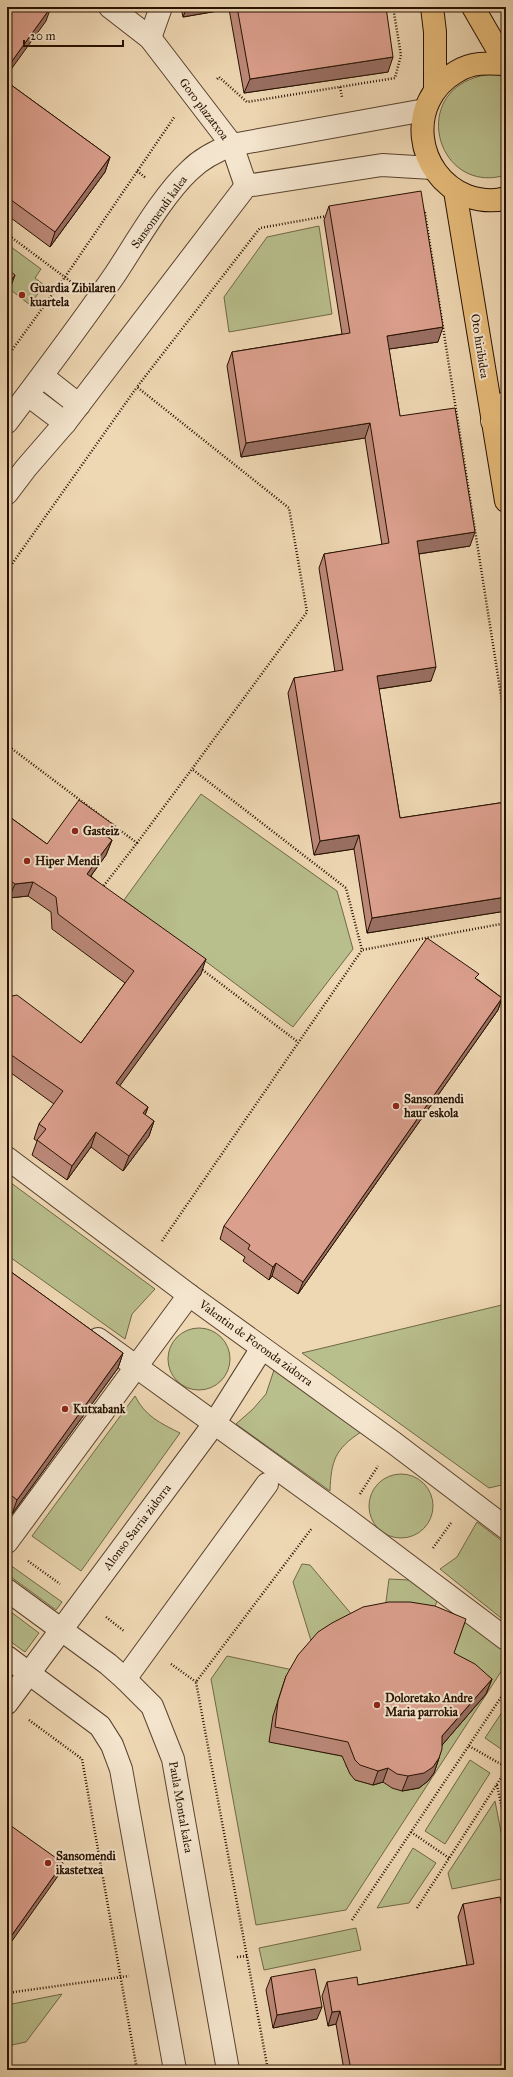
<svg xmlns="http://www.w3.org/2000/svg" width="513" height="2077" viewBox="0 0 513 2077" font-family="'IM FELL Great Primer',serif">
	<rect width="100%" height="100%" fill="#eed7b3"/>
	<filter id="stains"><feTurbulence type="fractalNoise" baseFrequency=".005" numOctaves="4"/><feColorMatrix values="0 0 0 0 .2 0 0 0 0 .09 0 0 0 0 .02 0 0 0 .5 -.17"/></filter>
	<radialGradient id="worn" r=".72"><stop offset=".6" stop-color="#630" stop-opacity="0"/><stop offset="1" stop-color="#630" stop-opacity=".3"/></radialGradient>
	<g fill="#b8be8c" stroke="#706846">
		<path d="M493,74L506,77V175C434,197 405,82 493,74Z"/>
		<polygon points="319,226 332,314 229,332 224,297 267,237"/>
		<polygon points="7,244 41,269 35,278 44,285 30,305 7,287"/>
		<polygon points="201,794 337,891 353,949 293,1027 124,900"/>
		<polygon points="7,1180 155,1289 132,1314 125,1339 7,1255"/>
		<polygon points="506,1304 506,1484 489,1488 302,1353"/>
		<circle cx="199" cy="1359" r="31"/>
		<path d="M274,1370L361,1432C335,1449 331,1461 330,1491L236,1424L253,1409L266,1394Z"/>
		<path d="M135,1396C145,1416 160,1423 180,1433L81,1571L32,1536Z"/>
		<circle cx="401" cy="1506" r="32"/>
		<polygon points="477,1522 506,1544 506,1622 440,1569 457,1557"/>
		<polygon points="302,1564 310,1565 358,1622 313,1647 293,1582"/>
		<polygon points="10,1565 62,1602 56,1610 7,1574 7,1568"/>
		<polygon points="389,1579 409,1580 437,1601 430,1620 384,1617"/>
		<polygon points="7,1609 39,1633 25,1652 7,1639"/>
		<path d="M465,1622L506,1652V1664L346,1910L256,1925L211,1679L227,1656L293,1670C279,1695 273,1713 270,1742L346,1757V1766L355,1780L373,1785L383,1782L437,1751L486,1694L448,1667Z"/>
		<polygon points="506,1706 506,1748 504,1751 485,1738"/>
		<polygon points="470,1760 490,1773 445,1844 425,1831"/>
		<polygon points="495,1801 506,1858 506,1878 452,1889 448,1873"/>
		<polygon points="413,1848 436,1863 409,1903 377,1908"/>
		<polygon points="356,1928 361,1950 264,1970 259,1948"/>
		<polygon points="62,1994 26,2042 7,2046 7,2005"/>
	</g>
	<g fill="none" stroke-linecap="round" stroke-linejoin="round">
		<g stroke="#59422d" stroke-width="24">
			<g id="minor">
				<polyline points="110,7 150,38 232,145 246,186"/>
				<polyline points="150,38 161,7"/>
				<polyline points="42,376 79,405"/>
				<polyline points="28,395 65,423"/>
				<polyline points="506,403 492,421 506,429"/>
				<path d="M7,422C44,373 81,324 116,273C137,241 163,195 190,170C202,158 216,151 232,145L425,110"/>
				<polyline points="7,493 26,468 65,423 246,186 382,165 432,168"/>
				<polyline points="7,1158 189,1295 394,1443 506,1528"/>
				<polyline points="98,1339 344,1517 506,1639"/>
				<polyline points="7,1542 189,1295"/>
				<polyline points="7,1590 108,1664 125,1679 152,1706 173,1759 228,2070"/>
				<polyline points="7,1657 100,1726 112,1745 121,1769 175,2070"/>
				<polyline points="125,1679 267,1484"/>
				<polyline points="7,1703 214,1424 262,1348"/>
			</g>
		</g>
		<g stroke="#271100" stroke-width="24">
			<g id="major">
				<polyline points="432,7 435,32 435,89"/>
				<polyline points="473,7 506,64"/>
				<path d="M506,64C488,63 471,62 456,72C405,102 415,175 467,196C479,200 494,202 506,198"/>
				<polyline points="455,191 506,501"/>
			</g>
		</g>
		<g stroke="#271100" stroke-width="2.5" stroke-dasharray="1 2" stroke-linecap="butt">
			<polyline points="217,79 219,77 247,102 395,78 401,55 393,7"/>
			<polyline points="340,87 342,97"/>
			<polyline points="137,171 146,178"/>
			<polyline points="423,210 425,213 506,727"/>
			<polyline points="327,216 260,228 137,387 289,508 307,612 192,769 346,888 362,950"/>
			<polyline points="7,234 74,284"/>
			<polyline points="7,357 65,277 175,116"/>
			<polyline points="7,571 137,387"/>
			<polyline points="7,745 137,843 102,888"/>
			<polyline points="137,843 192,769"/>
			<polyline points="200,968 298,1042"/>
			<polyline points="162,1241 362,950 506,923"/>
			<polyline points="360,1494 378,1466"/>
			<polyline points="433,1548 451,1523"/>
			<polyline points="28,1561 60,1584"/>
			<polyline points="106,1617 124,1631"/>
			<polyline points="171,1664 196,1682"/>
			<polyline points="29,1720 82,1759 137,2070"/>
			<polyline points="469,1746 506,1767"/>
			<polyline points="497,1785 506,1828"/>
			<polyline points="411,1832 449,1858"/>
			<polyline points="417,1908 506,1770"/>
			<polyline points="352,1920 506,1690"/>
			<polyline points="237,1957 247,1956"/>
			<polyline points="7,1993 129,1976"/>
			<polyline points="268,2070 196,1682 312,1528"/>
		</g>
		<use href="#minor" stroke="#f4e5ce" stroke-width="22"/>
		<use href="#major" stroke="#e7bc7a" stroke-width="22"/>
	</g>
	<g fill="#bc8979" stroke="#271100">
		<polygon points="181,7 386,7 388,72 244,93 229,9 183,17"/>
		<polygon points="7,82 110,157 105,172 50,247 7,215"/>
		<polygon points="329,206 438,342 389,349 400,416 470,546 419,554 431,681 379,689 400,818 506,802 506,911 367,933 354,849 314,855 288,693 294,678 335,672 319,568 324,554 382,545 365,438 241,457 227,366 232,352 342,334 324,220"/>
		<polygon points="7,815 47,844 109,838 112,840 106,855 91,876 201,974 119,1086 148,1107 145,1115 154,1121 149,1136 123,1171 91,1147 67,1180 32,1155 37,1141 34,1139 39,1124 54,1104 7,1070 7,997 81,1043 125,983 52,929 51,912 28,896 9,898 7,896"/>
		<polygon points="477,979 502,998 498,1010 298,1294 272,1276 269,1280 243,1261 245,1257 220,1239 224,1226"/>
		<polygon points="7,1269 123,1353 118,1368 12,1514 7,1511"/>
		<polygon points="454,1653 492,1679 486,1694 442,1745 439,1758 434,1773 428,1781 419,1788 402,1791 392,1788 383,1782 373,1785 355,1780 350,1774 342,1756 269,1742 273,1716 286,1676"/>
		<polygon points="463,1904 506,2070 344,2070 336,2024 328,2026 322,1996 327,1982 358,1985 467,1965 458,1917"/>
		<polygon points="271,1977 317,2019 273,2028 266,1990"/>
	</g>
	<g fill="#996f63" stroke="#271100">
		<polygon points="51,7 46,21 7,75 7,68"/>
		<polygon points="187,7 230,7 229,9 183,17"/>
		<polygon points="393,57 388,72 244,93 250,79"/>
		<polygon points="110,157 105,172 50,247 55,232"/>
		<polygon points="15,275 10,289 7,293 7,286"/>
		<polygon points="443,327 438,342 382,350 387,336"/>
		<polygon points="370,423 365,438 241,457 246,443"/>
		<polygon points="475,532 470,546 411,555 417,541"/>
		<polygon points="436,667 431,681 371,690 377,676"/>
		<polygon points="114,825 108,840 106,836"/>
		<polygon points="359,835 354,849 314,855 320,841"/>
		<polygon points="112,840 106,855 82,888 87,874"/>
		<polygon points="33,882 28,896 9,898 15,884"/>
		<polygon points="506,897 506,911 367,933 372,918"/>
		<polygon points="206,959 201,974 111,1098 116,1083"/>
		<polygon points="502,998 498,1010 298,1294 303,1282"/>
		<polygon points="148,1107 143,1121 143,1113"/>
		<polygon points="154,1121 149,1136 123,1171 129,1156"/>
		<polygon points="96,1132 91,1147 67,1180 72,1166"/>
		<polygon points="276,1263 272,1276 269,1280 273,1267"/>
		<polygon points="123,1353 118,1368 12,1514 17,1500"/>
		<polygon points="492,1679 486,1694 437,1751 442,1736"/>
		<polygon points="439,1758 434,1773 428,1781 419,1788 402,1791 408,1776"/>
		<polygon points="388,1768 383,1782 373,1785 378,1771"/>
		<polygon points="63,1863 58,1876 7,1948 7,1942"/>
		<polygon points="322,2007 317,2019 273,2028 277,2015"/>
		<polygon points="340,2011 336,2024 328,2026 332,2012"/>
	</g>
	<g fill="#db9f8d" stroke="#271100">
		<polygon points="7,7 51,7 7,68"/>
		<polygon points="237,7 386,7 393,57 250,79"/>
		<polygon points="7,82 110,157 55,232 7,197"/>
		<polygon points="421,191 443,327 387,336 400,416 455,408 475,532 417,541 436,667 377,676 400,818 506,802 506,897 372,918 359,835 320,841 294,678 343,670 324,554 389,543 370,423 246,443 232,352 350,333 329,206"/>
		<polygon points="7,269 15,275 7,286"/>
		<polygon points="79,800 114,825 106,836 112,840 87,874 206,959 116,1083 148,1107 143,1113 154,1121 129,1156 96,1132 72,1166 37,1140 46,1129 39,1124 63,1091 7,1052 7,997 17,995 81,1043 134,971 58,914 56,897 33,882 15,884 7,878 7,815 47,844"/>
		<polygon points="427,938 479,974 475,978 502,998 303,1282 276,1263 273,1267 248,1249 250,1245 224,1226"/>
		<polygon points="7,1269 123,1353 17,1500 7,1492"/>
		<polygon points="389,1602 410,1602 435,1606 466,1619 454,1653 475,1664 492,1679 442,1736 442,1749 439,1758 433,1767 424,1773 408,1776 397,1774 388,1768 378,1771 360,1765 355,1760 348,1742 275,1727 278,1701 286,1676 298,1655 318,1632 332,1623 363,1607"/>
		<polygon points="7,1823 63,1863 7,1942"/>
		<polygon points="500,1897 506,1928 506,2070 351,2070 340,2011 332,2012 327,1982 357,1977 358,1985 474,1964 463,1904"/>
		<polygon points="315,1969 322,2007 277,2015 271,1977"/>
	</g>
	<g fill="#8f2418" stroke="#f4e5ce" stroke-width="1.5">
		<circle cx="22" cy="295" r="4"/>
		<circle cx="75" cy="831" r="4"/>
		<circle cx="27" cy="861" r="4"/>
		<circle cx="396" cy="1106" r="4"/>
		<circle cx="65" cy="1409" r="4"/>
		<circle cx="377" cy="1705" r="4"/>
		<circle cx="48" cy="1863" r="4"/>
	</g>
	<g text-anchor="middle" stroke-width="4" stroke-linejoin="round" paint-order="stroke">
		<g font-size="12" fill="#271100" stroke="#f4e5ce">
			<text transform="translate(204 109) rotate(53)" y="4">Goro plazatxoa</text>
			<text transform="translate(159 212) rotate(-54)" y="4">Sansomendi kalea</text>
			<text transform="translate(480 346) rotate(81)" y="4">Oto hiribidea</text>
			<text transform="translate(256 1343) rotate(36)" y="4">Valentin de Foronda zidorra</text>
			<text transform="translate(137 1527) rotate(-53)" y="4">Alonso Sarria zidorra</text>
			<text transform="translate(181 1807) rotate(80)" y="4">Paula Montal kalea</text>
		</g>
		<g font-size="12" font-weight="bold" fill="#271100" stroke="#f4e5ce" text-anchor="start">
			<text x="30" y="292">Guardia Zibilaren<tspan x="30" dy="14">kuartela</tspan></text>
			<text x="83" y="835">Gasteiz</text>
			<text x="35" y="865">Hiper Mendi</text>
			<text x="404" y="1103">Sansomendi<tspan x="404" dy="14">haur eskola</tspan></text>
			<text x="73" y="1413">Kutxabank</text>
			<text x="385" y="1702">Doloretako Andre<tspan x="385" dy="14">Maria parrokia</tspan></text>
			<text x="56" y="1860">Sansomendi<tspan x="56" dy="14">ikastetxea</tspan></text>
		</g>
	</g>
	<rect width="513" height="2077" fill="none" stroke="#eed7b3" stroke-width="24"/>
	<rect x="8" y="8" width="497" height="2061" fill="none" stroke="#271100" stroke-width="2"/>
	<rect x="12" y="12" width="489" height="2053" fill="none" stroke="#271100"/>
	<path d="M24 40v6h99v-6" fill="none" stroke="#271100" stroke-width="2"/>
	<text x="30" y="40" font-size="12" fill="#271100" stroke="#f4e5ce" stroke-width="3" paint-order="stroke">20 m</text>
	<rect width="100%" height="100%" filter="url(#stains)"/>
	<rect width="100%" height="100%" fill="url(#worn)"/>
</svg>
